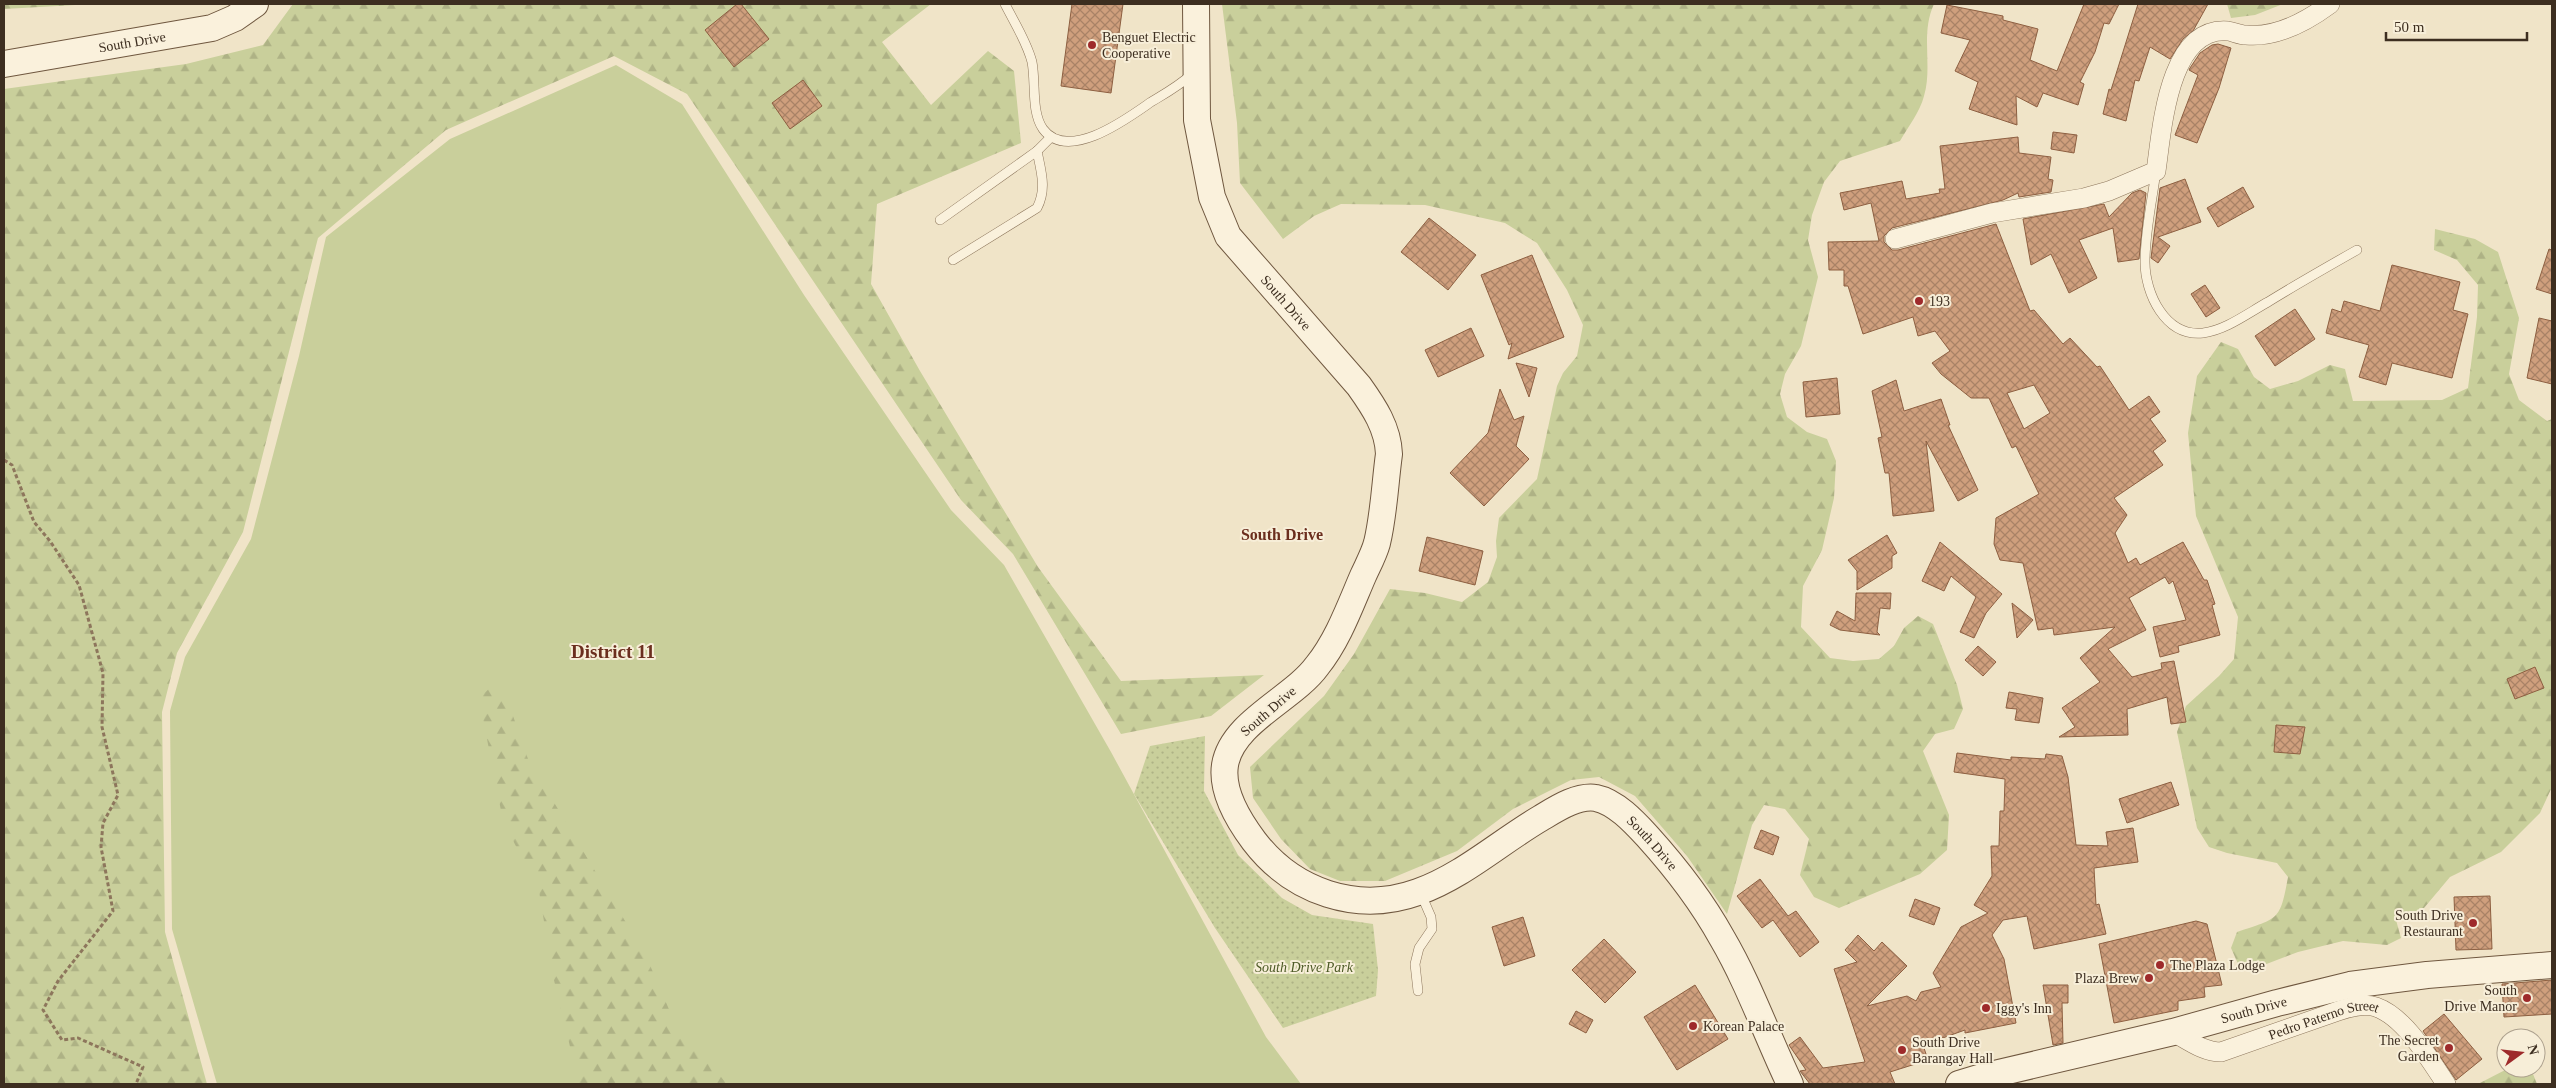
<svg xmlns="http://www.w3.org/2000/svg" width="2556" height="1088" viewBox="0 0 2556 1088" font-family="Georgia,serif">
	<defs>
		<pattern id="forest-firs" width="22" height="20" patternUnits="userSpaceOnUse" patternTransform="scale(1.25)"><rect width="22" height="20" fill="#c9cf9b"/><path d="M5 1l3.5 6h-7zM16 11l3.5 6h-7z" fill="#aeb285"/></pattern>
		<pattern id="park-dots" width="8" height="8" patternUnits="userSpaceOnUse" patternTransform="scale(1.25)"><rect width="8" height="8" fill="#c9cf9b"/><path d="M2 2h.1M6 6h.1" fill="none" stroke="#aeb285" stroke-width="1.8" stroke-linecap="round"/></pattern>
		<pattern id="building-cross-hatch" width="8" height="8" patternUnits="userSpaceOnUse" patternTransform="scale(1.25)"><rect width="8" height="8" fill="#cf9f7d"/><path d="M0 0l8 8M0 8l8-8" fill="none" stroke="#a98266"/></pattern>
	</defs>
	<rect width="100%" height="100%" fill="#f0e4c8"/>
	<polygon fill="#c9cf9b" points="616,65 682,104 804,295 951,510 1004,565 1111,752 1266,1037 1301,1084 217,1084 172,929 170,711 185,657 251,539 299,356 326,237 450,139"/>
	<g fill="url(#forest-firs)">
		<polygon points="4,4 93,4 4,9"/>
		<polygon points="293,4 931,4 882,42 931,105 988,51 1014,71 1021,143 877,204 871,284 920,371 1038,567 1121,681 1264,675 1211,716 1121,734 1013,554 961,500 687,94 614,56 446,130 318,238 243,532 177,653 162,712 165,932 207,1084 4,1084 4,89 186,64 263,45"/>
		<path d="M1222,4H1934C1920,34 1933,66 1924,96C1920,112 1908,127 1900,141L1840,161L1824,182L1812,215L1808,240L1818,277L1801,346L1785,374L1780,394L1787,417L1807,432L1827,439L1836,461L1834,498L1822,550L1803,586L1801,627L1830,658L1853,661L1879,659L1894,646L1904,628L1918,616L1933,624L1957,685L1963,709L1954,729L1935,734L1923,751L1949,815L1947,850L1920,874L1839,908L1814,897L1800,875L1809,839L1785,809L1764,805L1752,825L1727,914L1687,856L1635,796L1599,777L1571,780L1513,809L1457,851L1385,881H1340L1310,869L1281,839L1253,798L1250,767L1324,696L1354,654L1390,589L1425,593L1462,602L1488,582L1497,557L1496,541L1499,518L1537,479L1557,386L1563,373L1577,356L1583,325L1567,290L1537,243L1505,223L1425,205L1341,204L1314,216L1283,239L1240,183L1237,123Z"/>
		<polygon points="2227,4 2283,4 2255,15 2231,18"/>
		<path d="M2435,229L2475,239L2498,252L2519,318L2509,374L2519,400L2547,421L2552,419V787L2540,813L2501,852L2450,877L2424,908L2396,920L2401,938L2387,945L2343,941L2298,952L2256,968L2239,966L2231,948L2237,932C2279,918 2280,921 2288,877L2277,863L2227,853L2209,847L2197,828L2177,732L2186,706L2219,676L2234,659L2238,617L2196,516L2188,433L2197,376L2221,342L2238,349L2254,377L2270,389L2298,381L2330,365L2345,369L2353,401L2442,400L2468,388L2477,317L2478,285L2457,260L2434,250Z"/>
		<polygon points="491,687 505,693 528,759 646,956 674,1021 727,1084 579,1084 553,976 539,891 503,821 479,698"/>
		<polygon points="2509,1068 2531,1069 2537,1084 2478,1084"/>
	</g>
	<polygon fill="url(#park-dots)" points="1205,736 1204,791 1238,855 1282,898 1312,915 1373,924 1378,970 1376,996 1283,1028 1215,928 1134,794 1150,746"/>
	<g fill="url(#building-cross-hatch)" stroke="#8d5f41" fill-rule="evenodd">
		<polygon points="737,4 741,4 769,39 734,67 705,30"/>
		<polygon points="1072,4 1123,4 1111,93 1061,86"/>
		<polygon points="2084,4 2119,4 2109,24 2104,23 2095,52 2080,82 2084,84 2078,105 2043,93 2037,107 2016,96 2017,125 1969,109 1978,82 1955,71 1970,40 1941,33 1947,5 2003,16 2003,20 2038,29 2030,60 2057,71"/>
		<polygon points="2138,4 2208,4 2193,31 2183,39 2170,59 2150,47 2139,81 2135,80 2126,121 2103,114 2109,89 2111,90"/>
		<polygon points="2218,44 2231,48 2219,88 2197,143 2175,135 2198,75 2189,70 2190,68 2200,53 2212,45"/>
		<polygon points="803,80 822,106 790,129 772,103"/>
		<polygon points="2053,132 2077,135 2074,153 2051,149"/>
		<path d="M2018,137L2019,153L2051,157L2048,179L2053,180L2051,192L2019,197L2018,193L2003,200L1892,228L1884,236V242L1892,250H1898L1996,224L2030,311L2034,310L2063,344L2070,338L2097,367L2100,366L2129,410L2149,396L2160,412L2150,419L2166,441L2153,451L2163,465L2114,498L2127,515L2115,533L2128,563L2136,558L2140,565L2183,542L2204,580H2207L2215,604L2212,605L2220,635L2178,646L2179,652L2160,657L2153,627L2186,620L2173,581L2169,584L2165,577L2129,598L2146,630L2108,649L2132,677L2162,669L2161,663L2174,661L2186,722L2171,724L2167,697L2127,709L2128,735L2059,737L2075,727L2062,708L2100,682L2080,658L2115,627L2054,635L2053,628L2038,630L2023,563L2000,560L1994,544L1996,518L2039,494L2016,446L2012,448L1989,398H1971L1941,374L1932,363L1950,351L1935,331L1918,336L1913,317L1863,334L1848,286H1844V270H1829L1828,242L1879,241L1871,203L1844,210L1840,193L1902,181L1906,199L1940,193L1939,189H1945L1940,146ZM2034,385L2050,413L2024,429L2007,393Z"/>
		<polygon points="2185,179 2201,222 2158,237 2170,246 2158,263 2151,258 2160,188"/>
		<polygon points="2243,187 2254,207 2218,227 2207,208"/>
		<polygon points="2140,190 2146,193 2139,259 2118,262 2113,228 2079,240 2097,278 2069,293 2051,254 2031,265 2023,219 2104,204 2109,217 2132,193"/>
		<polygon points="1429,218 1476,255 1448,290 1401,252"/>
		<polygon points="2549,249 2552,250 2552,294 2536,289"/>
		<polygon points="1532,255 1564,337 1508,359 1512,343 1509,345 1481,275"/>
		<polygon points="2392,265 2460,282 2453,310 2468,314 2452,378 2392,363 2386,385 2359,377 2369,345 2326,333 2332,309 2341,312 2344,301 2380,311"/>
		<polygon points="2205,285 2220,308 2206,317 2191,294"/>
		<polygon points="2295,309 2315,339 2275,366 2255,336"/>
		<polygon points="2539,318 2552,321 2552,384 2527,378"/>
		<polygon points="1471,328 1484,356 1438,377 1425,350"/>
		<polygon points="1516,363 1537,368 1529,397"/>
		<polygon points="1837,378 1840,414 1806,417 1803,382"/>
		<polygon points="1896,380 1904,411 1941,399 1950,425 1948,425 1978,490 1958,501 1926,441 1934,511 1893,516 1889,473 1885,473 1878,438 1882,437 1872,391"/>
		<polygon points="1500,389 1514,420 1524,416 1516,446 1529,459 1484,506 1450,473 1488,433"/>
		<polygon points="1887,535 1897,553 1892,556 1892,568 1857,590 1857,571 1848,560"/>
		<polygon points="1427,537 1483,551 1475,585 1419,571"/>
		<polygon points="1940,542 2002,594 1986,613 1974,638 1960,632 1976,597 1951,576 1944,591 1922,581"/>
		<polygon points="1856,593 1891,593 1890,609 1880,608 1877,632 1880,635 1840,630 1830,625 1837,611 1855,621"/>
		<polygon points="2012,603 2033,620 2017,638"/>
		<polygon points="1978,646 1996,662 1983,676 1965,660"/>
		<polygon points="2535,667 2544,688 2515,699 2507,679"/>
		<polygon points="2009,692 2043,698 2039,723 2015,720 2017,709 2006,708"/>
		<polygon points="2276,725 2305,727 2300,754 2274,752"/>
		<polygon points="1957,753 2011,760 2011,757 2045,759 2046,754 2062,756 2068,777 2076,845 2108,846 2106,832 2133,828 2138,862 2094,868 2096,905 2099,904 2106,934 2034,949 2027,916 2003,920 1992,935 2004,959 2016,1023 1965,1033 1965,1030 1923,1045 1928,1060 1890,1072 1895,1084 1810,1084 1800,1071 1806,1070 1789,1045 1800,1037 1823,1068 1865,1062 1834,969 1857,962 1845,950 1858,935 1874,951 1882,942 1907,966 1867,1006 1907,996 1916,1001 1921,992 1941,987 1933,973 1961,927 1988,913 1974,905 1992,876 1991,846 1999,846 2000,811 2004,811 2005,779 1954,772"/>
		<polygon points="2171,782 2179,805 2127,823 2119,799"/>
		<polygon points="1761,830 1779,837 1773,855 1754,848"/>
		<polygon points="1760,879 1788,916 1796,911 1819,942 1800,957 1773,920 1762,928 1737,896"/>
		<polygon points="2490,896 2492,949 2456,950 2454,897"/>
		<polygon points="1915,899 1940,908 1934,925 1909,916"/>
		<polygon points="1523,917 1535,956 1504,966 1492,927"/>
		<polygon points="2196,921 2207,924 2222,985 2204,987 2205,997 2178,1001 2178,1010 2114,1023 2099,944"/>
		<polygon points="1604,939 1636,972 1605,1003 1572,970"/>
		<polygon points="2552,980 2552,1014 2504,1017 2502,984"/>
		<polygon points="1695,985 1728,1039 1677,1070 1644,1017"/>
		<polygon points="2043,985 2068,985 2068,1003 2062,1003 2063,1043 2053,1045"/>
		<polygon points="1576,1011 1593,1020 1586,1033 1569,1024"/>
		<polygon points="2444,1014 2482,1059 2456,1080 2423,1031"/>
	</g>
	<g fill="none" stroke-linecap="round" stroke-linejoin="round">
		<g stroke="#8d765c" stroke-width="10">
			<g id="service">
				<path d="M1005,4C1014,22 1027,42 1032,62C1036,83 1031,112 1043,129C1068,163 1128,118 1151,102C1166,93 1179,86 1192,74"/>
				<path d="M2156,171C2152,201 2145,232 2145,262C2145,293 2165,337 2203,333C2226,330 2248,313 2268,302C2297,284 2327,267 2357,250"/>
				<polyline points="940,220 1037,151 1051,137"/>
				<path d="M953,260L1037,208C1047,189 1041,171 1037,151"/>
				<polyline points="1418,991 1415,964 1419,948 1432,929 1431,917 1421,894"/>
			</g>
		</g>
		<g stroke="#8d765c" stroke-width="20">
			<g id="minor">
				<path d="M1895,239L1992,213L2084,198L2109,191L2156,171C2162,130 2168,26 2228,31C2234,32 2240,35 2246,35C2277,38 2307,21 2330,4"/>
				<path id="s1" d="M2173,1032C2188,1040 2203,1052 2221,1052L2338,1011C2350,1007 2364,1003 2376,1007C2405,1017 2430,1060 2446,1084"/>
			</g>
		</g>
		<g stroke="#6f573f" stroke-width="28">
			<g id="secondary">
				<path id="s2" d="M1196,4L1197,120L1212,197L1228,236L1359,386C1374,407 1388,428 1389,454C1385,483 1384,514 1377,543C1374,554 1368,565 1363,576C1350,606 1338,640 1317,666C1293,699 1232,722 1225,765C1221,791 1239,821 1254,841C1293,892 1357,914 1418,892C1463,876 1500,842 1541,818C1556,809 1577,795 1596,798C1616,802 1635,823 1648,837C1676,868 1702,902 1722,938C1749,984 1767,1036 1790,1084"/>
				<path id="s3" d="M4,64L212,28L235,18L255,4"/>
				<path id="s4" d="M1959,1084L1982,1077L2173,1032L2277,1003L2350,985L2427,975L2552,965"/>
			</g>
		</g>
		<polyline stroke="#8d765c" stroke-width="3" stroke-dasharray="4 2.5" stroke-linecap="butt" points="4,460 12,465 34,522 50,541 79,585 103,673 102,727 118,795 103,823 101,847 113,911 58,981 43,1010 62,1040 78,1038 143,1067 136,1084"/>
		<use href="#service" stroke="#faf1dc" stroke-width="9"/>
		<use href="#minor" stroke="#faf1dc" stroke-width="19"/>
		<use href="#secondary" stroke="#faf1dc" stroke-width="26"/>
	</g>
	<g fill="#9e2a2b" stroke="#f7eed8" stroke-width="2">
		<circle cx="1092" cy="45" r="5"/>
		<circle cx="1919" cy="301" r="5"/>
		<circle cx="2473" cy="923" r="5"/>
		<circle cx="2160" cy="965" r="5"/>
		<circle cx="2149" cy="978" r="5"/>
		<circle cx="2527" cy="998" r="5"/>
		<circle cx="1986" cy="1008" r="5"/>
		<circle cx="1693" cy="1026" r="5"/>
		<circle cx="2449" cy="1048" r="5"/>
		<circle cx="1902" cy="1050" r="5"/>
	</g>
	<g text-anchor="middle" stroke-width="4" stroke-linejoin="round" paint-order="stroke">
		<g font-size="14" fill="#3d2e20" stroke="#f7eed8" text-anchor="start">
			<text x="1102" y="42">Benguet Electric<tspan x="1102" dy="16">Cooperative</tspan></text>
			<text x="1929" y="306">193</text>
			<text x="2463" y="920" text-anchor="end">South Drive<tspan x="2463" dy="16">Restaurant</tspan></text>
			<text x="2170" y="970">The Plaza Lodge</text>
			<text x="2139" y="983" text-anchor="end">Plaza Brew</text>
			<text x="2517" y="995" text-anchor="end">South<tspan x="2517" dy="16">Drive Manor</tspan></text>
			<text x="1996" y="1013">Iggy's Inn</text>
			<text x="1703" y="1031">Korean Palace</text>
			<text x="2439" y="1045" text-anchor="end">The Secret<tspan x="2439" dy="16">Garden</tspan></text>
			<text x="1912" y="1047">South Drive<tspan x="1912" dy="16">Barangay Hall</tspan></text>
		</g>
		<g font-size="14" fill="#3d2e20" stroke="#f7eed8">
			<text dy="5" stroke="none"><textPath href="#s3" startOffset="130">South Drive</textPath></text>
			<text dy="5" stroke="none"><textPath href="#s2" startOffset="325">South Drive</textPath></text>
			<text transform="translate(1268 711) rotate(-41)" y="5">South Drive</text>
			<text dy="5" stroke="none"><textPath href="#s2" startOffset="1420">South Drive</textPath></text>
			<text dy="5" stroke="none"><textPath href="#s4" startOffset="304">South Drive</textPath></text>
			<text dy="5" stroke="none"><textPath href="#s1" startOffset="161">Pedro Paterno Street</textPath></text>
		</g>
		<g font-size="14" font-style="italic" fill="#4d5a26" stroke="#f7eed8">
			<text x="1304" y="972">South Drive Park</text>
		</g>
		<g font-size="16" font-weight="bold" fill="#6b2e1e" stroke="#f7eed8">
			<text x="1282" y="540">South Drive</text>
		</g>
		<g font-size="19" font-weight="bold" fill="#6b2e1e" stroke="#f7eed8">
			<text x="613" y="658">District 11</text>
		</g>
	</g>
	<rect width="2556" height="1088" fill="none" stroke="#3d2e20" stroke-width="10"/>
	<g transform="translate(2521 1053) rotate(75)"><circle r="24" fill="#f7eed8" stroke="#ada18e"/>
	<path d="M0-4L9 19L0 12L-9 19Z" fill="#9e2a2b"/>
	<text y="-8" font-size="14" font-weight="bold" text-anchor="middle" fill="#3d2e20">N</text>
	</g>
	<path d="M2386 32v8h141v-8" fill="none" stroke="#3d2e20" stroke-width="2.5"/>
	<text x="2394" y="32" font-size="15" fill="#3d2e20" stroke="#f7eed8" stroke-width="4" paint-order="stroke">50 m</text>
</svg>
